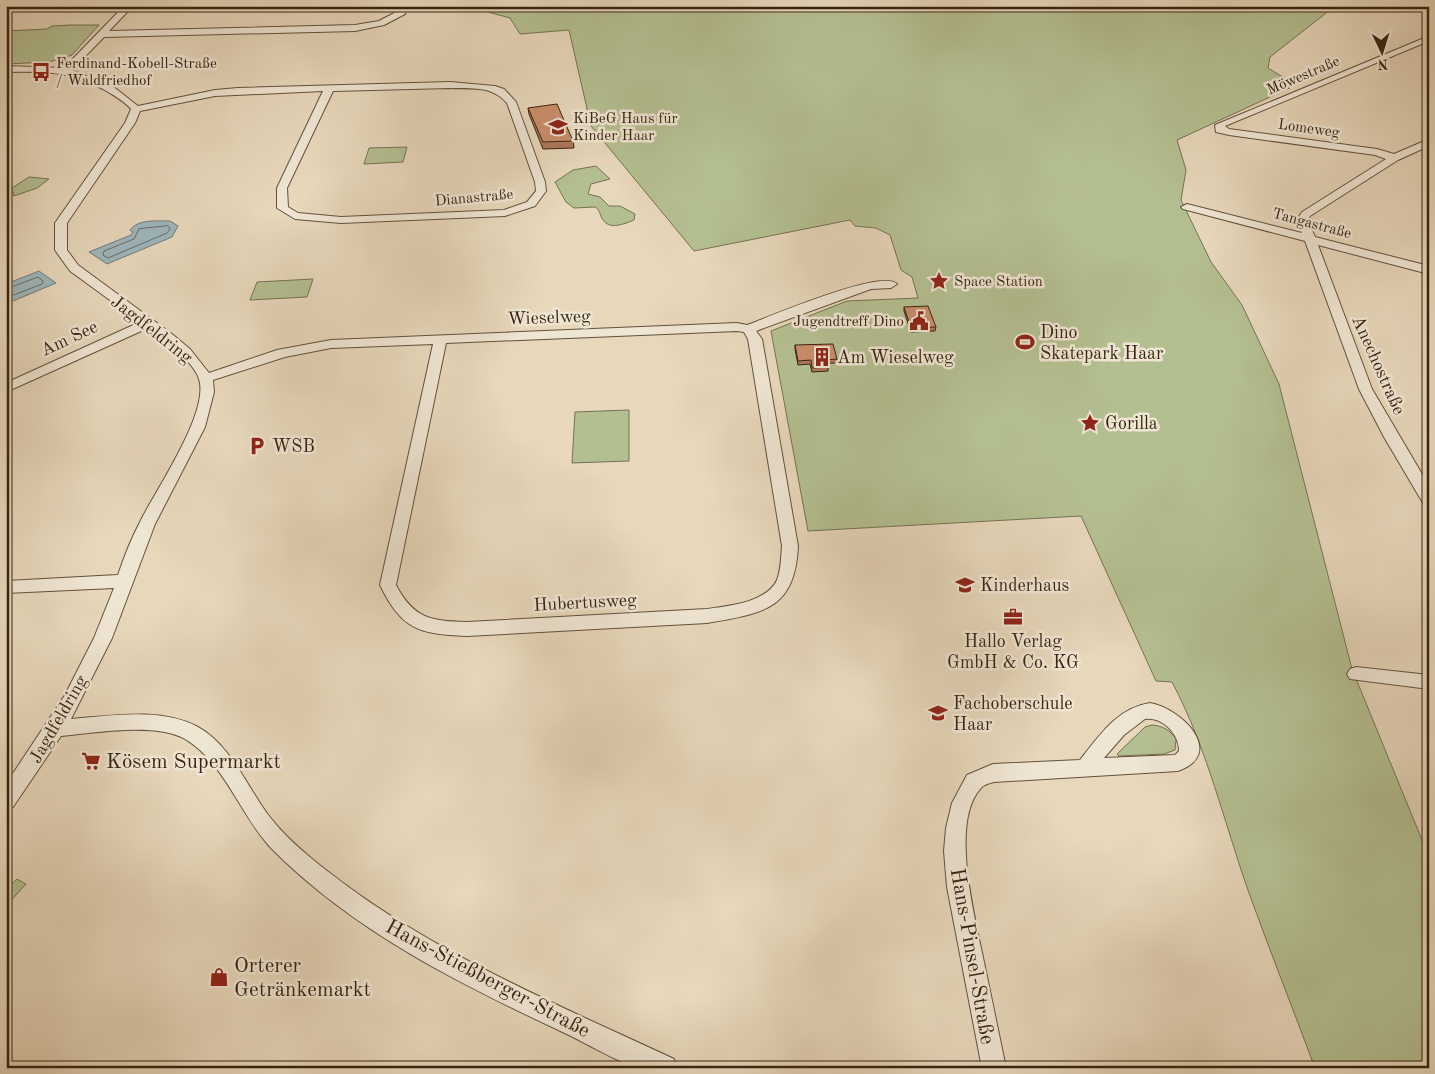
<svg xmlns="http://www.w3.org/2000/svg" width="1435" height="1074" viewBox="0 0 1435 1074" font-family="'Old Standard TT',serif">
	<rect width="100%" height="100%" fill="#e7d7bb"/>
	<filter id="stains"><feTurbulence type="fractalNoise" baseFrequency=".004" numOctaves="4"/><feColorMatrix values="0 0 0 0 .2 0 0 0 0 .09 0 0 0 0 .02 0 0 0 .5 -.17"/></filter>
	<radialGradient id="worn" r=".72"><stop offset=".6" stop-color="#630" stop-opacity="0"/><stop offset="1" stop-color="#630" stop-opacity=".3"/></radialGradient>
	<g fill="#b4bf91" stroke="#757251">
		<path d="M466,6H1335L1270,57L1268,68L1296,85L1177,140L1186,170L1181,200L1211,262L1242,305L1279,384L1352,669L1429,857V1068H1315C1293,1009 1270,951 1249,893C1224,822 1207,748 1172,682L1156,681L1081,516L808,531L771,331L847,301L918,298L912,277L901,270L890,235L876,228L855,226L850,220L694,251L591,126L569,30L520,34L510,18Z"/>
		<polygon points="70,25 99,25 72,55 49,62 6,64 6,31 47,29 52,26"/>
		<polygon points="407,147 403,162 364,164 369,148"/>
		<path d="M596,166L610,179L591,184L588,194L600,197L609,206H620L635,214L634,220C624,224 610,230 603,220C599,214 601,211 595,207L574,208L566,202L555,182L573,170Z"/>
		<polygon points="29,177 49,179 37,188 14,196 12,188"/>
		<polygon points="313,279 307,297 250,300 257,282"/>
		<polygon points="629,410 629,461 572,463 575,412"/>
		<path d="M1152,725C1163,726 1170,730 1176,739L1175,750L1164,754L1119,756L1117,754L1145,727Z"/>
		<polygon points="17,879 26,884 6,906 6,890"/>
	</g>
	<g fill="#9db6bc" stroke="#747c78">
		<path d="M170,221L178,226L172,237L107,264L89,252L131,235L133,232L130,230C138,219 157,221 170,221Z"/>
		<polygon points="39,271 56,283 6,304 6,284"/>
	</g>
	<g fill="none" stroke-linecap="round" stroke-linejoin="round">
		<g stroke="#6a6d66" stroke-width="1">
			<polygon points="168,226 170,229 167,233 108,258 103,255 104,251 134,239 139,229"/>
			<polyline points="6,289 38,277 43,281 42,284 6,298"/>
		</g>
		<g stroke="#62513c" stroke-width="2">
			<g id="street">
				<path d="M124,6H133L109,31L355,25L379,21L398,11L399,6H407L405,14L384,25L355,31L104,37L72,70L115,88L138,106L215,90L238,88L450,82L495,86L504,89L516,102L545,182L546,191L535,206L505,216L341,223L295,219L277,208V188L323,91L215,96L140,111L135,123L67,223V250L78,265L172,334L190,349L209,373L277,350L331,340L737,323L747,325C769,317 883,268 897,284L891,288L871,289L756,331L762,339L798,546C795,611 762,613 707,623L467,636C419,634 402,630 380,585L433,344L331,348L285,357L213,380L214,392L205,427L155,524L112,638L71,719C111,716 161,707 198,727C230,745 246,784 266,812C282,834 304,853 326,870C430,952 554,1003 674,1059L677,1068C665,1068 651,1069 639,1068C626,1066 585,1043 571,1036C464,986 355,933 271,848C240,815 225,763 185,739C155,722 94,733 61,736L13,807L6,810V784L65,695L94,638L114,588L6,593V581L118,575C124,557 131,539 140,522C155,491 210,412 199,379C193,360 163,340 148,328L6,392V383L140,322L70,271L55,250V223L125,123L131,109C123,100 113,95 103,89C69,71 44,71 6,72V66L64,68ZM450,88C472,89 491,85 507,103L535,182L536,191L527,202L504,210L341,217L298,213L288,207L287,188L333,91ZM737,331L744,332L748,339L782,546C781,557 781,570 777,580C766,603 728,606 707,609L467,622C431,621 414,619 396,585L446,343Z"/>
				<polygon points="1429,36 1429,41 1225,126 1229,129 1377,149 1394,154 1429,139 1429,146 1398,160 1310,216 1308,221 1315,237 1429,266 1429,274 1318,245 1372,389 1429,486 1429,504 1423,503 1384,437 1359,389 1305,241 1183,209 1181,207 1187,204 1302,233 1296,221 1302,212 1386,159 1375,155 1229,135 1216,132 1215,125"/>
				<polygon points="1356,667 1429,675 1429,689 1350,679 1347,674 1350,669"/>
				<path d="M1150,703C1183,709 1226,754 1178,771L994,782C990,783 983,785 981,788C948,823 977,925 985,967C992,1000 999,1034 1006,1068H982L947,887L944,851L946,828L952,803L967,775L993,764L1080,760C1099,736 1117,708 1150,703ZM1145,719C1163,717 1179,734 1179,751L1175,755L1104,758L1124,735Z"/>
			</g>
		</g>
		<use href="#street" fill="#efe5d3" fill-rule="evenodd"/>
	</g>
	<g fill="#ae785b" stroke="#362411">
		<polygon points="528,108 573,141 574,148 543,149 529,114"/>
		<polygon points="904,307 936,327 935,331 911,332 904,311"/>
		<polygon points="795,345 837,359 837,363 827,363 828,367 828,371 812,372 810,364 798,365 795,349"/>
	</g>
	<g fill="#ca8c6a" stroke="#362411">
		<polygon points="557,104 573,141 543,142 528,108"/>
		<polygon points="928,306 936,327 911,328 904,307"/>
		<polygon points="833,344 837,359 826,360 828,367 812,368 811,360 798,361 795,345"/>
	</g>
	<defs>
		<g id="bus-bare" transform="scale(1.5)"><path d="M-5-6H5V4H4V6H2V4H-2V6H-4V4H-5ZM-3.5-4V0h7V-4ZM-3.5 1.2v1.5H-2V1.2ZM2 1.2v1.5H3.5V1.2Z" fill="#8f2418" stroke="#efe5d3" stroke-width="2.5" paint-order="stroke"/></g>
		<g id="school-bare" transform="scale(1.5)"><path d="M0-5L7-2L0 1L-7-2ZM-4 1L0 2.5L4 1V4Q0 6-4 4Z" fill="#8f2418" stroke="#efe5d3" stroke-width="2.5" paint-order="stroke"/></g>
		<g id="sight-bare" transform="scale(1.5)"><path d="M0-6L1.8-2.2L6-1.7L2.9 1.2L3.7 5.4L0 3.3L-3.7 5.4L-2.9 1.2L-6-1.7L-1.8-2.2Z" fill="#8f2418" stroke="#efe5d3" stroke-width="2.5" paint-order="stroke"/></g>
		<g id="civic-bare" transform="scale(1.5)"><path d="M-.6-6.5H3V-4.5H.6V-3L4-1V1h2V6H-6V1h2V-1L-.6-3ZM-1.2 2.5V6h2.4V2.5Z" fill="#8f2418" stroke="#efe5d3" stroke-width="2.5" paint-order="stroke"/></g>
		<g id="stadium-bare" transform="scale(1.5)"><path d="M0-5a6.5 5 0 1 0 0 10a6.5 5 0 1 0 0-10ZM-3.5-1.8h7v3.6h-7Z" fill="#8f2418" stroke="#efe5d3" stroke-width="2.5" paint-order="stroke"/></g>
		<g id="building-bare" transform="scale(1.5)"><path d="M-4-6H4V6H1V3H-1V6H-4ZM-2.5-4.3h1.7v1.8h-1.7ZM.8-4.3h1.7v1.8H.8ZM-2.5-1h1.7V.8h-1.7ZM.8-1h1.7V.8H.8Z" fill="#8f2418" stroke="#efe5d3" stroke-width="2.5" paint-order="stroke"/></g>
		<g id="parking-bare" transform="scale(1.5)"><path d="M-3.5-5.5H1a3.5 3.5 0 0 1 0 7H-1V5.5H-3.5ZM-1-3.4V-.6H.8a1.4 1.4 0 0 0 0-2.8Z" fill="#8f2418" stroke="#efe5d3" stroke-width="2.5" paint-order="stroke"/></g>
		<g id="office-bare" transform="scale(1.5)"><path d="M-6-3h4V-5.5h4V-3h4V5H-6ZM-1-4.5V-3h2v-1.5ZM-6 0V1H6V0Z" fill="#8f2418" stroke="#efe5d3" stroke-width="2.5" paint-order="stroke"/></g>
		<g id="supermarket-bare" transform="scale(1.5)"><path d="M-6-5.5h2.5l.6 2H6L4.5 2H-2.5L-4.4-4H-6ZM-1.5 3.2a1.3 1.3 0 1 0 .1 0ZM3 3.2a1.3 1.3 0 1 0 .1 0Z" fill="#8f2418" stroke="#efe5d3" stroke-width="2.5" paint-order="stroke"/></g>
		<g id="shop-bare" transform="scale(1.5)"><path d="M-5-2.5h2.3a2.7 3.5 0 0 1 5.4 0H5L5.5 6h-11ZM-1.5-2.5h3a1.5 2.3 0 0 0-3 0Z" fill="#8f2418" stroke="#efe5d3" stroke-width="2.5" paint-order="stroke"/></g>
	</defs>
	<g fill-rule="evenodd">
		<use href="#bus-bare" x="41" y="72"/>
		<use href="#school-bare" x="558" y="127"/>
		<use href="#sight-bare" x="939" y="281"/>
		<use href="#civic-bare" x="919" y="321"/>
		<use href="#stadium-bare" x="1025" y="342"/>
		<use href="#building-bare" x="822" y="357"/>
		<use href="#sight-bare" x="1090" y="423"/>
		<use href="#parking-bare" x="257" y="446"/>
		<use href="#school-bare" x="965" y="585"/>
		<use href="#office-bare" x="1013" y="617"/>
		<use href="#school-bare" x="938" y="713"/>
		<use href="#supermarket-bare" x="91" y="761"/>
		<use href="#shop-bare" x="219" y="977"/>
	</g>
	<g text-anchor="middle" stroke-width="5" stroke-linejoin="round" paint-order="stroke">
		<g font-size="15" fill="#362411" stroke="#efe5d3" text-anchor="start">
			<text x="56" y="68">Ferdinand-Kobell-Straße<tspan x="56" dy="17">/ Waldfriedhof</tspan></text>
			<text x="573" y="123">KiBeG Haus für<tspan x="573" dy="17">Kinder Haar</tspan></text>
			<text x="954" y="286">Space Station</text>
			<text x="904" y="326" text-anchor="end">Jugendtreff Dino</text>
		</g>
		<g font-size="15" fill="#362411" stroke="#efe5d3">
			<text transform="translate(1303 75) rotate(-23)" y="5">Möwestraße</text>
			<text transform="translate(1309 128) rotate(8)" y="5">Lomeweg</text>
			<text transform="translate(474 197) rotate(-5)" y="5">Dianastraße</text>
			<text transform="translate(1312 223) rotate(15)" y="5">Tangastraße</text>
		</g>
		<g font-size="18" fill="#362411" stroke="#efe5d3">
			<text transform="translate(549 317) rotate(-2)" y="6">Wieselweg</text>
			<text transform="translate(152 329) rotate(38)" y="6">Jagdfeldring</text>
			<text transform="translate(69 338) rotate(-25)" y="6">Am See</text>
			<text transform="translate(1379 365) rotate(66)" y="6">Anechostraße</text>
			<text transform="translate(585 602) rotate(-3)" y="6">Hubertusweg</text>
			<text transform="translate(58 719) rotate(-60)" y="6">Jagdfeldring</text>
		</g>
		<g font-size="18" fill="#362411" stroke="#efe5d3" text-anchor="start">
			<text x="1040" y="338">Dino<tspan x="1040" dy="21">Skatepark Haar</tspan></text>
			<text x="837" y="363">Am Wieselweg</text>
			<text x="1105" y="429">Gorilla</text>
			<text x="272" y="452">WSB</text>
			<text x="980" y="591">Kinderhaus</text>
			<text x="1013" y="647" text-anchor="middle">Hallo Verlag<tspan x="1013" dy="21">GmbH &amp; Co. KG</tspan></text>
			<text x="953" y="709">Fachoberschule<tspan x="953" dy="21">Haar</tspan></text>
		</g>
		<g font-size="21" fill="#362411" stroke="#efe5d3" text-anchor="start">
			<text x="106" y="768">Kösem Supermarkt</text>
			<text x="234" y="972">Orterer<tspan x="234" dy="24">Getränkemarkt</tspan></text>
		</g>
		<g font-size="21" fill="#362411" stroke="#efe5d3">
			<text transform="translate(973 956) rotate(80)" y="7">Hans-Pinsel-Straße</text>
			<text transform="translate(488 978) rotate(28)" y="7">Hans-Stießberger-Straße</text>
		</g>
	</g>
	<rect width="1435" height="1074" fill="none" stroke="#e7d7bb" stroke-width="25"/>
	<rect x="8" y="8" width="1420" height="1059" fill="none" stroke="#362411" stroke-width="2.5"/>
	<rect x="12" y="12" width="1410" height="1049" fill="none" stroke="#362411"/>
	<g transform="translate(1382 52) rotate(176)" stroke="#efe5d3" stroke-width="4" paint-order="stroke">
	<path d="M0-4L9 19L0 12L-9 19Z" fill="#362411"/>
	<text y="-8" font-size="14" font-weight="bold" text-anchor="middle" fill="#362411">N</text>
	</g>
	<rect width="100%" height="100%" filter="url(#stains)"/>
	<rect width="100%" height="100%" fill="url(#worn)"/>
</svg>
